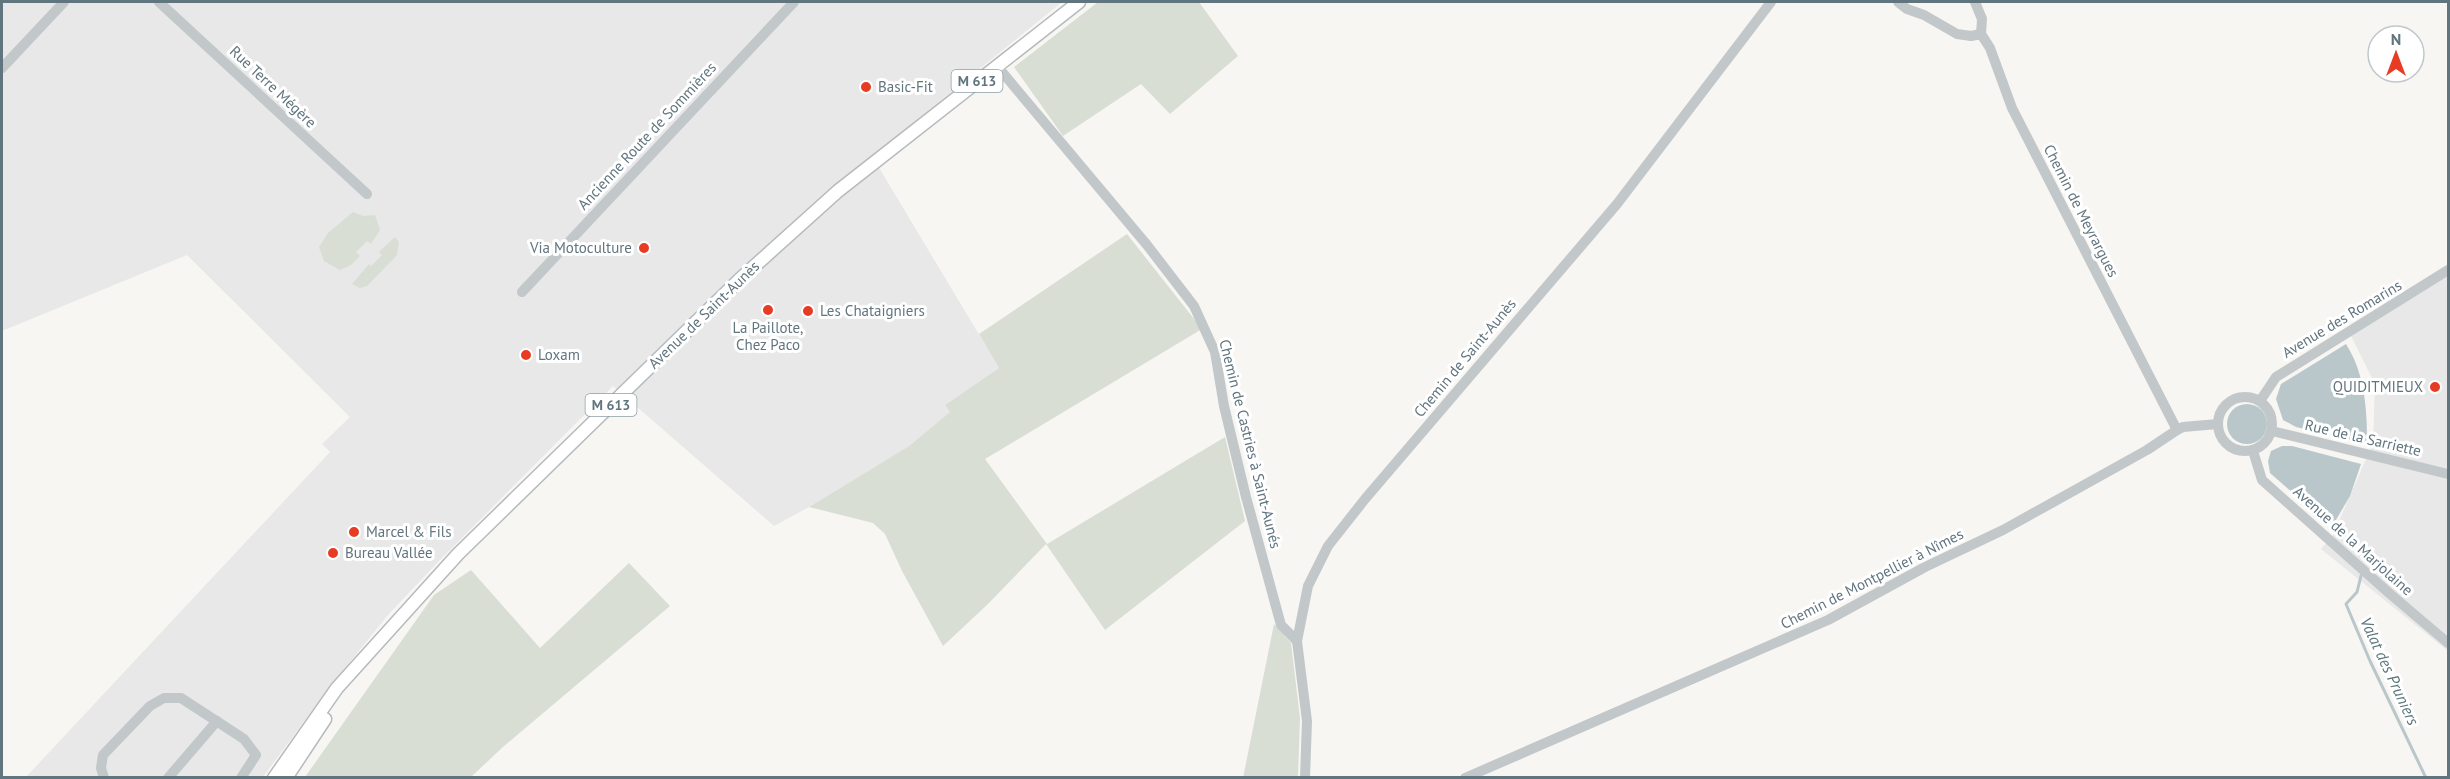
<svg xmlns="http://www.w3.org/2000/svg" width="2450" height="779" viewBox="0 0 2450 779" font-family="'PT Sans',sans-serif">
	<rect width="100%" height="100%" fill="#f7f6f3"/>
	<g fill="#e7e8e7">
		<polygon points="2,2 1062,2 872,156 999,368 945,405 950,412 909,446 809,507 774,526 613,386 440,560 388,615 329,688 263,777 26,777 330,452 322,444 350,417 187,255 2,331"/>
		<polygon points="2448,267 2448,651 2321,549 2333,535 2373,443 2375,384 2351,336"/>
	</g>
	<g fill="#d9ded4">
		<polygon points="1098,2 1199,2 1238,56 1170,114 1141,84 1063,136 1014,67"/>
		<polygon points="353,212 363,216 375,215 380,230 371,244 367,241 356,252 360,256 351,265 340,270 324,261 319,247 328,233"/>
		<polygon points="1127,234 1202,329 985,459 1047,544 1225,437 1245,521 1105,630 1046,544 988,604 943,646 902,571 885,534 873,523 809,507 909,446 950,412 945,405 999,368 979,334"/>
		<polygon points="395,237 399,242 397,255 367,286 360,288 352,284 369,264 371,266 382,255 379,252"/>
		<polygon points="629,563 670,606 504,746 471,777 305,777 434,595 471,570 540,648"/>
		<polygon points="1274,624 1291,643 1300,718 1298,777 1243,778"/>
	</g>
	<g fill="#bac7ca">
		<path d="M2346,344C2365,374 2367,409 2367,444L2296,427L2283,420L2276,399L2281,384Z"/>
		<circle cx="2247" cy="424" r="20"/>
		<polygon points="2282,446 2292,446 2361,464 2350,496 2333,525 2327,523 2270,473 2268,461 2271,451"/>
	</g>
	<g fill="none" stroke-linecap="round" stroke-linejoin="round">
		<polyline stroke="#bac7ca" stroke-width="3" points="2361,576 2357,592 2346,604 2370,661 2426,778"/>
		<g stroke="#b5babd" stroke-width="15">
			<g id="major">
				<polyline points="274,778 337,688 458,554 739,280 838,191 1079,2"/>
				<polyline points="286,778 325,719"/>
			</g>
		</g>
		<g stroke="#c2c7c9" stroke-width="10">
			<polyline points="159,2 367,194"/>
			<polyline points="1898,2 1907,9 1924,15 1957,34 1971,36 1981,34"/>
			<polyline points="1975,2 1982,19 1981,34 1990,48 2012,108 2177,430"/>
			<polyline points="997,66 1147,245 1194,306 1215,352 1224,406 1246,497 1281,625 1297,641"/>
			<polyline points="2,68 64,2"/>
			<polyline points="522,292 794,2"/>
			<circle cx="2245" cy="424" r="27"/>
			<polyline points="2260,401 2276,377 2448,270"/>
			<polyline points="2272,431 2448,474"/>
			<polyline points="2253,451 2262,480 2389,593 2448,643"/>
			<polyline points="104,778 101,768 103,755 150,706 164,698 181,698 244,739 256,755 241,778"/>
			<polyline points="168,778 217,721"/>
			<polyline points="1305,778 1307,721 1297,641 1308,586 1328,546 1365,499 1617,204 1771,2"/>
			<polyline points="1465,778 1828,620 1925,567 2003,530 2147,450 2177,430 2183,427 2218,424"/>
		</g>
		<use href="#major" stroke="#fff" stroke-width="12"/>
	</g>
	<g fill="#e73b24" stroke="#fff" stroke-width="2">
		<circle cx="866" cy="87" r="6"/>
		<circle cx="644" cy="248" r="6"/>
		<circle cx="768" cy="310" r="6"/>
		<circle cx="808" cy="311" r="6"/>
		<circle cx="526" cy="355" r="6"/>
		<circle cx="2435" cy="387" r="6"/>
		<circle cx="354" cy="532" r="6"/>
		<circle cx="333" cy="553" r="6"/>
	</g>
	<g text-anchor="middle" stroke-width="6" stroke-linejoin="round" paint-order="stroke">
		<g fill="#fff" stroke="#909ea5" stroke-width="1.5">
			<rect x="951.5" y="70" width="51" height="22" rx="4.5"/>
			<rect x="585.5" y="394" width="51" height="22" rx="4.5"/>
		</g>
		<g font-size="14" font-weight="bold" fill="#61757f">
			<text x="977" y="86">M 613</text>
			<text x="611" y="410">M 613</text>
		</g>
		<g font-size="15" fill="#61757f" stroke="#fff">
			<text transform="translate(273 87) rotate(43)" y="5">Rue Terre Mégère</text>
			<text transform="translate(647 136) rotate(-47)" y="5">Ancienne Route de Sommières</text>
			<text transform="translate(2081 211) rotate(63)" y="5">Chemin de Meyrargues</text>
			<text transform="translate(704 315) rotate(-44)" y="5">Avenue de Saint-Aunès</text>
			<text transform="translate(2342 319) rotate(-31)" y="5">Avenue des Romarins</text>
			<text transform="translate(1465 358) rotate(-50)" y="5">Chemin de Saint-Aunès</text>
			<text transform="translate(2363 438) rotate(13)" y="5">Rue de la Sarriette</text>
			<text transform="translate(1250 444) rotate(76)" y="5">Chemin de Castries à Saint-Aunés</text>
			<text transform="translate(2353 541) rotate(42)" y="5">Avenue de la Marjolaine</text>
			<text transform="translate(1872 579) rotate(-27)" y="5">Chemin de Montpellier à Nîmes</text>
		</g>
		<g font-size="15" fill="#61757f" stroke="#fff" text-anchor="start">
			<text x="878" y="92">Basic-Fit</text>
			<text x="632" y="253" text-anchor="end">Via Motoculture</text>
			<text x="820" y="316">Les Chataigniers</text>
			<text x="768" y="333" text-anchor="middle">La Paillote,<tspan x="768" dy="17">Chez Paco</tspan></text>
			<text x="538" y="360">Loxam</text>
			<text x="2423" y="392" text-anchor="end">QUIDITMIEUX</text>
			<text x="366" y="537">Marcel &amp; Fils</text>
			<text x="345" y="558">Bureau Vallée</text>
		</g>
		<g font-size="16" font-style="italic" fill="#5c767a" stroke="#fff">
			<text transform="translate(2390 671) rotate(65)" y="6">Valat des Pruniers</text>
		</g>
	</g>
	<rect width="2450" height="779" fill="none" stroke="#61757f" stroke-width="6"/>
	<g transform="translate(2396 54)"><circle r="28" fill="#ffffff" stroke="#c0c8cc" stroke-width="1.5"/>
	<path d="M0-4.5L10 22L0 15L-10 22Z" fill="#e73b24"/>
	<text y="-9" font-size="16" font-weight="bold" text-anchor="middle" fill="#61757f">N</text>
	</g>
</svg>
